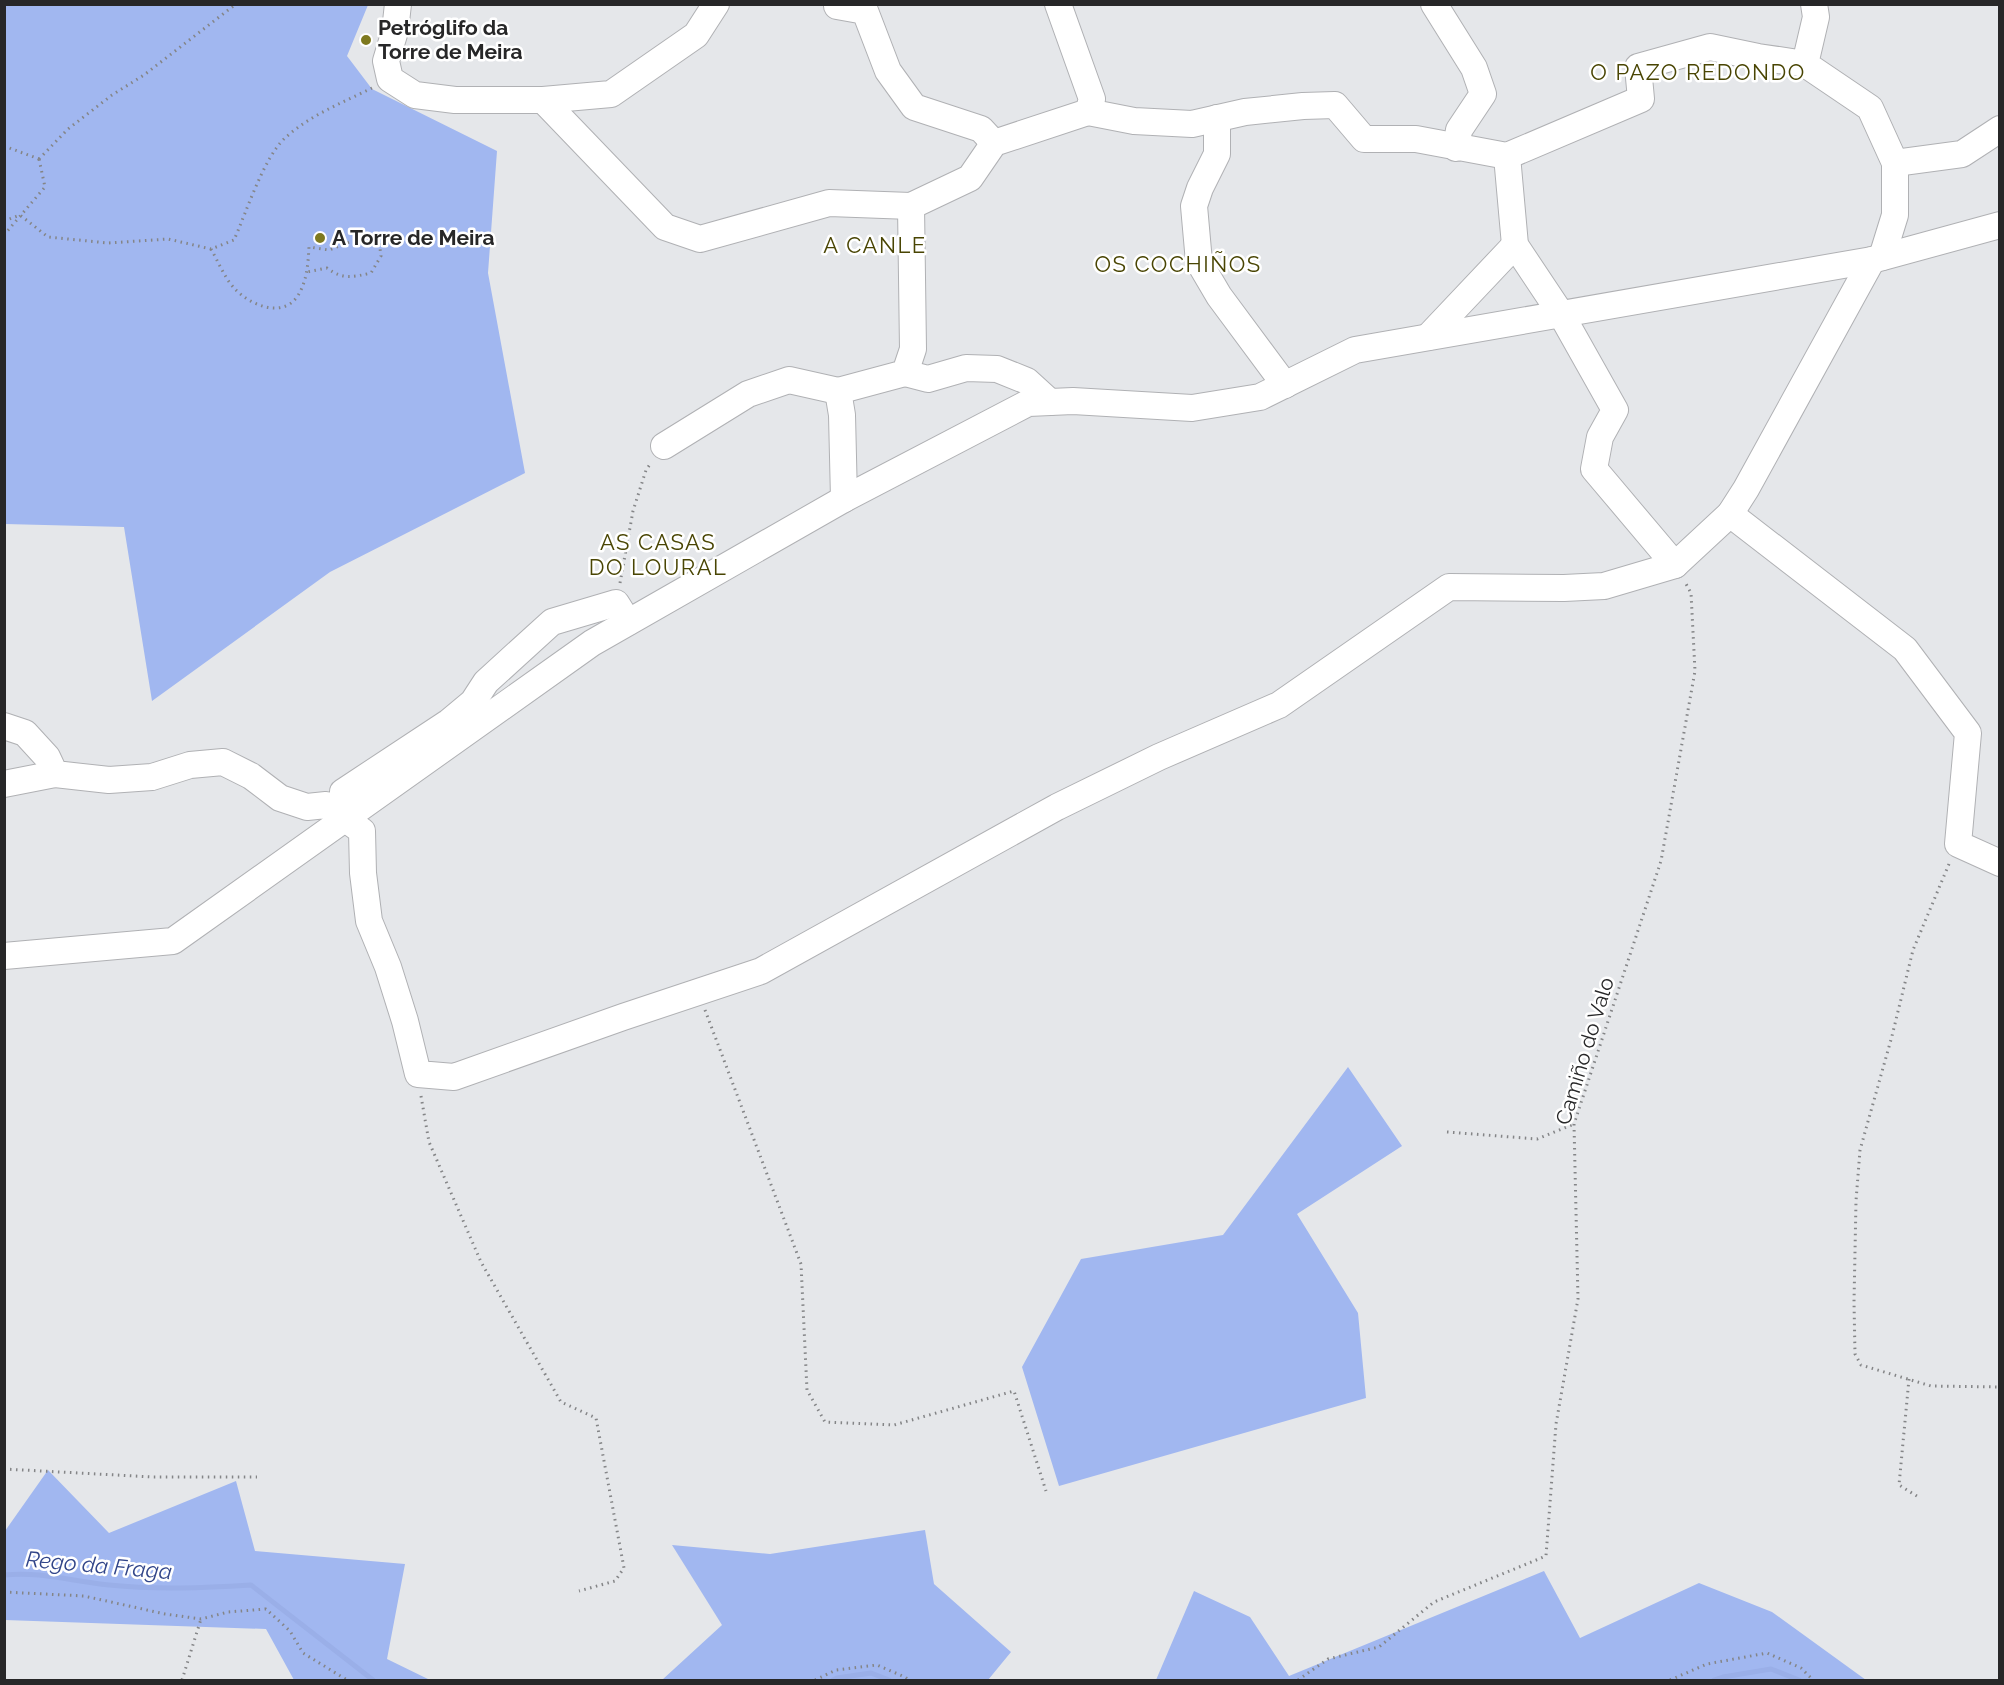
<svg xmlns="http://www.w3.org/2000/svg" width="2004" height="1685" viewBox="0 0 2004 1685" font-family="Raleway,sans-serif">
	<style>
		.forest { fill: #a1b7f0 }
		.lines { fill: none; stroke-linecap: round; stroke-linejoin: round }
		.stream { stroke: #9aafe8; stroke-width: 5 }
		.minor-casing { stroke: #b0b1b4; stroke-width: 28 }
		.path { stroke: #848587; stroke-width: 3; stroke-dasharray: 1.5 4.5; stroke-linecap: butt }
		.minor { stroke: #fff; stroke-width: 26 }
		.poi-dot { fill: #7e791f; stroke: #fff; stroke-width: 2 }
		.labels { text-anchor: middle; stroke-width: 5; stroke-linejoin: round; paint-order: stroke }
		.poi-label { font-size: 21px; font-weight: bold; fill: #272728; stroke: #fff; text-anchor: start }
		.street-label { font-size: 21px; fill: #272728; stroke: #fff }
		.neighbourhood-label { font-size: 22px; letter-spacing: 1.5px; fill: #494503; stroke: #fff }
		.water-label { font-size: 22px; font-style: italic; fill: #314589; stroke: #fff }
	</style>
	<rect width="100%" height="100%" fill="#e5e7ea"/>
	<!-- forest -->
	<g class="forest">
		<polygon points="5,4 368,5 347,56 372,89 497,151 488,273 525,473 330,572 152,701 124,527 5,524"/>
		<polygon points="1348,1067 1402,1146 1297,1214 1358,1313 1366,1398 1059,1486 1022,1367 1081,1259 1223,1235"/>
		<polygon points="48,1470 109,1533 236,1481 255,1551 405,1564 387,1659 430,1680 294,1680 266,1629 5,1620 5,1531"/>
		<polygon points="925,1530 934,1584 1011,1652 988,1680 662,1680 722,1625 672,1545 770,1554"/>
		<polygon points="1544,1571 1580,1638 1699,1583 1772,1612 1866,1680 1156,1680 1194,1591 1250,1617 1289,1676"/>
	</g>
	<g class="lines">
		<!-- stream -->
		<g class="stream">
			<path d="M4,1575C42,1571 73,1582 109,1585C157,1590 204,1588 251,1585L373,1680"/>
			<polyline points="833,1680 837,1678 871,1673 889,1680"/>
			<polyline points="1714,1680 1723,1677 1771,1669 1799,1680"/>
		</g>
		<!-- minor casing -->
		<g class="minor-casing">
			<g id="minor">
				<polyline points="398,4 395,31 386,61 390,79 415,95 455,100 543,100 665,227 700,239 829,203 911,206"/>
				<polyline points="1434,4 1474,68 1483,94 1459,130 1456,148"/>
				<polyline points="1814,4 1816,17 1805,64 1870,108 1895,163 1895,215 1882,257"/>
				<polyline points="837,6 865,11 888,71 914,107 981,129 994,143"/>
				<polyline points="543,100 611,94 696,35 716,4"/>
				<polyline points="1088,112 1134,121 1192,124 1245,112 1303,106 1335,105 1364,139 1416,139 1507,156 1641,99 1638,67 1710,47 1758,57 1805,64"/>
				<polyline points="1217,118 1217,154 1200,188 1194,206 1199,262 1219,296 1285,385"/>
				<polyline points="1507,156 1515,245 1561,314 1615,410 1600,437 1594,469 1675,565"/>
				<polyline points="1895,163 1962,154 2000,129"/>
				<polyline points="1428,337 1515,245"/>
				<polyline points="905,373 928,379 966,368 997,369 1027,381 1050,402"/>
				<polyline points="664,446 748,394 789,380 838,391"/>
				<polyline points="844,499 842,415 838,391 905,373 913,349 911,206 970,178 994,143 1088,112 1092,99 1058,4"/>
				<polyline points="1730,514 1905,649 1968,733 1958,844 2000,863"/>
				<polyline points="4,726 25,733 47,757 55,774 109,780 152,777 190,765 223,762 251,776 280,798 307,807 326,805 362,831 363,873 369,921 388,967 405,1021 418,1074 454,1077 623,1017 761,971 1057,807 1159,757 1279,705 1449,587 1564,588 1604,586 1675,565 1730,514 1746,489 1872,260"/>
				<polyline points="4,784 55,774"/>
				<polyline points="345,819 343,792 449,722 473,702 486,682 552,622 616,603 628,622"/>
				<polyline points="4,956 173,941 592,643 844,499 1028,403 1073,401 1192,408 1260,397 1355,350 1872,260 2000,225"/>
			</g>
		</g>
		<!-- path -->
		<g class="path">
			<polyline points="4,146 39,159"/>
			<polyline points="39,159 68,129 112,95 144,75 236,4"/>
			<path d="M4,221L20,215L48,237L108,243L168,239L211,249L234,240C246,213 264,157 285,138C310,115 342,103 372,88"/>
			<polyline points="4,235 45,187 39,159"/>
			<path d="M211,249C218,261 225,279 235,289C249,304 281,319 297,297C307,282 308,264 309,247L329,250L365,236L379,241L381,256L371,273C353,277 343,280 327,268L307,272"/>
			<polyline points="620,583 633,511 646,470 651,463"/>
			<polyline points="1949,864 1913,950 1892,1036 1860,1150 1856,1201 1854,1302 1855,1354 1861,1365 1931,1386 2000,1387"/>
			<polyline points="705,1010 801,1264 807,1390 825,1422 894,1425 1014,1391 1046,1491"/>
			<polyline points="421,1096 429,1142 481,1262 561,1402 596,1418 624,1568 615,1581 579,1591"/>
			<polyline points="1447,1132 1537,1139 1574,1124"/>
			<polyline points="1909,1379 1899,1485 1920,1498"/>
			<polyline points="4,1469 153,1477 257,1477"/>
			<polyline points="4,1592 84,1596 165,1614 201,1619 228,1612 266,1609 290,1631 303,1653 347,1680"/>
			<polyline points="182,1680 201,1619"/>
			<polyline points="815,1680 836,1670 877,1665 905,1677 909,1680"/>
			<polyline points="1298,1680 1328,1659 1379,1647 1434,1602 1546,1556 1556,1424 1578,1299 1574,1124 1661,861 1695,671 1691,593 1685,582"/>
			<polyline points="1670,1680 1707,1664 1767,1653 1801,1668 1813,1680"/>
		</g>
		<!-- minor -->
		<use href="#minor" class="minor"/>
	</g>
	<!-- markers -->
	<g class="poi-dot">
		<circle cx="366" cy="40" r="6"/>
		<circle cx="320" cy="238" r="6"/>
	</g>
	<g class="labels">
		<!-- poi labels -->
		<g class="poi-label">
			<text x="378" y="35">Petróglifo da<tspan x="378" dy="24">Torre de Meira</tspan></text>
			<text x="332" y="245">A Torre de Meira</text>
		</g>
		<!-- street labels -->
		<g class="street-label">
			<text transform="translate(1585 1051) rotate(-73)" y="7">Camiño do Valo</text>
		</g>
		<!-- neighbourhood labels -->
		<g class="neighbourhood-label">
			<text x="1698" y="80">O PAZO REDONDO</text>
			<text x="875" y="253">A CANLE</text>
			<text x="1178" y="272">OS COCHIÑOS</text>
			<text x="658" y="550">AS CASAS<tspan x="658" dy="25">DO LOURAL</tspan></text>
		</g>
		<!-- water labels -->
		<g class="water-label">
			<text transform="translate(99 1565) rotate(5)" y="8">Rego da Fraga</text>
		</g>
	</g>
	<!-- border -->
	<rect width="2004" height="1685" fill="none" stroke="#272728" stroke-width="12"/>
</svg>
